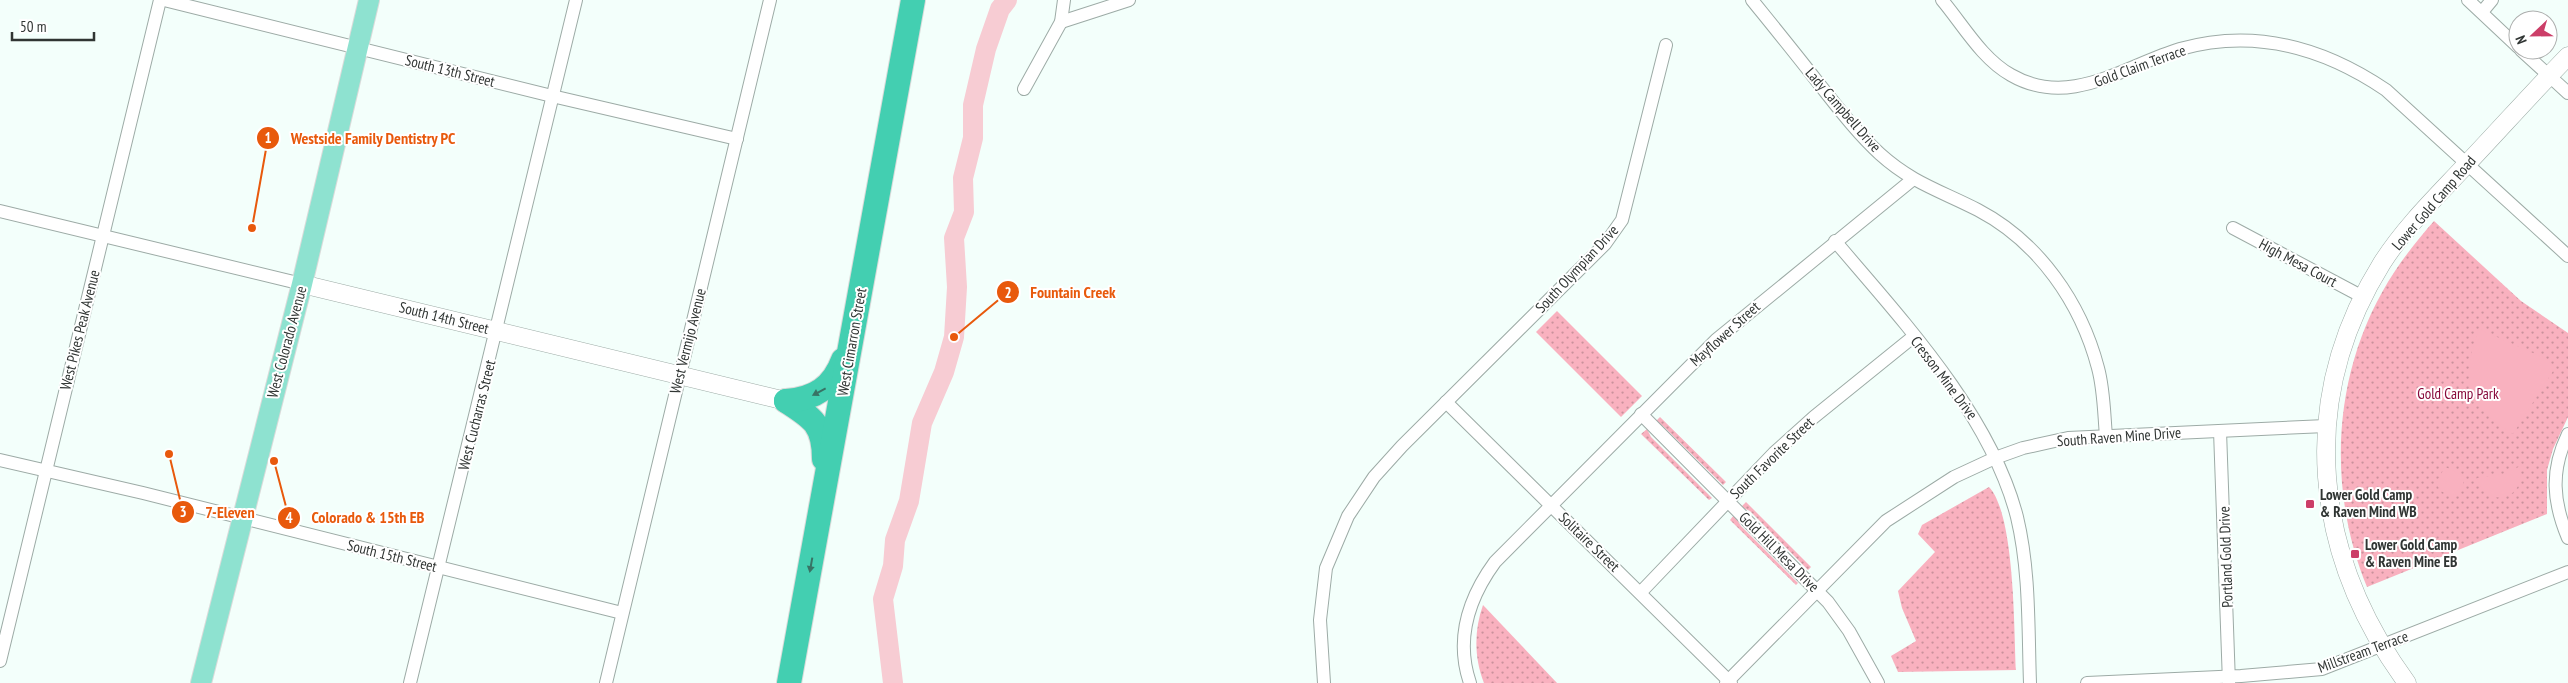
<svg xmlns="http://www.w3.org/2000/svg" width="2568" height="683" viewBox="0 0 2568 683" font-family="'PT Sans Narrow',sans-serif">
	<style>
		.grass { fill: url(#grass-dots) }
		.garden { fill: #f9b1bf }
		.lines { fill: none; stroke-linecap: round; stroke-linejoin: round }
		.river { stroke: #f7ccd3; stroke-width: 20 }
		.street-casing { stroke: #9daba6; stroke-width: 14 }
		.secondary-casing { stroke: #9daba6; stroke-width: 19 }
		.primary-casing { stroke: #dadbda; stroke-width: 22 }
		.highway-casing { stroke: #dadbda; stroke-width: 26 }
		.street { stroke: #fff; stroke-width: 12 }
		.secondary { stroke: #fff; stroke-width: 18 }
		.primary { stroke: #8ee2d0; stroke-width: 20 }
		.highway { stroke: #43cfb1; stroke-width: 24 }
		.oneway { fill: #387365 }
		.poi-dot { fill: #cc3e68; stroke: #fff; stroke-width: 2 }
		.labels { text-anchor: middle; stroke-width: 4; stroke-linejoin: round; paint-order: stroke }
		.street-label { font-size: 15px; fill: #303533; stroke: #fff }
		.park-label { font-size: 15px; fill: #86093a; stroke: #fff }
		.poi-label { font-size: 15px; font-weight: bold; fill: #303533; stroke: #fff; text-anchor: start }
		.leader { fill: none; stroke: #e8590c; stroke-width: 2 }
		.callout-dot { fill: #e8590c; stroke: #fff; stroke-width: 2 }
		.mark-label { font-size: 15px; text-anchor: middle; font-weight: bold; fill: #fff }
		.callout-label { font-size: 16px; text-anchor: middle; font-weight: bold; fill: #e8590c; stroke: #fff; stroke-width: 4; stroke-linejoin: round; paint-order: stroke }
	</style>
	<defs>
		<pattern id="grass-dots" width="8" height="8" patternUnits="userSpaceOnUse" patternTransform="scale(1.25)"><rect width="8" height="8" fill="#f9b1bf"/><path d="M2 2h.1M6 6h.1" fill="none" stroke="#ca919c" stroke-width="1.8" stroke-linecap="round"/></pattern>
	</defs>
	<rect width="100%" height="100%" fill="#f3fffb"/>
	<!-- grass -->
	<g class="grass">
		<path d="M2434,221L2521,301L2568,333V417L2553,449L2547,470V514L2367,587C2325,485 2333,364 2395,271C2407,253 2420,237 2434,221Z"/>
		<polygon points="1557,311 1642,396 1621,417 1536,332"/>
		<polygon points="1660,417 1726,482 1723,485 1663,426 1655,422"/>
		<polygon points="1647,429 1651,437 1712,498 1709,500 1641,434"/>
		<path d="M1989,487C2015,514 2014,631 2016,670L1898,672L1891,656L1916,641L1902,608L1898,591L1935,552L1918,534L1922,525Z"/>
		<polygon points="1746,502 1811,567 1808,570 1750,511 1741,507"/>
		<polygon points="1734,515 1741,526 1798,583 1796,585 1730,520"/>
		<path d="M1483,605L1557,683H1484C1474,658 1474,630 1483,605Z"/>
	</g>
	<!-- garden -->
	<g class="garden">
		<path d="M2479,329L2549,360L2553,371L2513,434C2466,405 2460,380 2479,329Z"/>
		<path d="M2520,466C2527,500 2487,510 2477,478L2508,473Z"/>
		<path d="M2445,467L2465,476L2461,492C2449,497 2442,495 2436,483Z"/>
	</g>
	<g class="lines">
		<!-- river -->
		<polyline class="river" points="893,683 883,599 893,566 895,540 909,501 922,423 944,372 954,337 957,287 954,238 964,212 963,178 973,138 973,105 986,49 1000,9 1007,0"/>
		<!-- street casing -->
		<g class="street-casing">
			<g id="street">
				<polyline points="164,0 552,96 737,139"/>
				<path d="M1752,0C1773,26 1795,53 1816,80C1836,105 1856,132 1880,154C1912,183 1941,191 1978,210C2039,242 2081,303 2098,368C2104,390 2104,414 2106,436"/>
				<path d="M1942,0C1963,25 1982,59 2011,75C2070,109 2124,66 2180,49C2254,28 2324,48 2386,90L2568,256"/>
				<polyline points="2468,0 2518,47"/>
				<polyline points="2482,12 2492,0"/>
				<polyline points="1061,22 1129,0"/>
				<polyline points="2521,50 2568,93"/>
				<polyline points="1024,89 1061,22 1064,0"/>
				<polyline points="0,211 302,284"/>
				<polyline points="2233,228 2363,297"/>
				<path d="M1835,241C1902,320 1991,415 2017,517C2030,571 2028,628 2030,683"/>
				<polyline points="1446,402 1731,683"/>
				<polyline points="1641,414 1828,602 1849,631 1878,683"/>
				<polyline points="2220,431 2229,683"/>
				<path d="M2568,434C2550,471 2553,502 2568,538"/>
				<polyline points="0,460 143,493 622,613"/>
				<polyline points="1641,592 1774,453 1814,417 1913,337"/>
				<polyline points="0,661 160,0"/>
				<polyline points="410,683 576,0"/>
				<polyline points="606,683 770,0"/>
				<polyline points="1324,683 1320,620 1326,568 1348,516 1374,477 1402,446 1605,244 1622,220 1666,45"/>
				<path d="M1470,683C1455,639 1468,599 1495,562L1716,340L1912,180"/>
				<polyline points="1726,683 1886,521 1954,477 1995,458 2023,448 2068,438 2326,426"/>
				<polyline points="2087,683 2241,676 2322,669 2568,572"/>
			</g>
		</g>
		<!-- secondary casing -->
		<g class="secondary-casing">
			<g id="secondary">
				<polyline points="302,284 786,401"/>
				<path d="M2407,683C2313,555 2296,401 2382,263C2405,227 2436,197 2465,166C2500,129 2533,92 2568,56"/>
			</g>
		</g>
		<!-- primary casing -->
		<g class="primary-casing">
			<polyline id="primary" points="201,683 302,284 369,0"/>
		</g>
		<!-- highway casing -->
		<g class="highway-casing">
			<g id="highway">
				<path d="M786,401C813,418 824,425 824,459"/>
				<path d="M786,401C815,399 833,387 843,360"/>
				<polyline points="789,683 913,0"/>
			</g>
		</g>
		<!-- street -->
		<use href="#street" class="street"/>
		<!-- secondary -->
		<use href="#secondary" class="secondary"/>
		<!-- primary -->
		<use href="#primary" class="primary"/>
		<!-- highway -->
		<use href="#highway" class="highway"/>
	</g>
	<!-- one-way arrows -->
	<defs><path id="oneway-solid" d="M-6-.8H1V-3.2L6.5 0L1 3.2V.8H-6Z" transform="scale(1.25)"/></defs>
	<g class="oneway">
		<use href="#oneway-solid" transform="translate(819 392) rotate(152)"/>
		<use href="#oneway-solid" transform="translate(811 565) rotate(100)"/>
	</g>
	<!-- markers -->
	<g class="poi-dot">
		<rect x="2305" y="499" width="10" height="10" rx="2.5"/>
		<rect x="2350" y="549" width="10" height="10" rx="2.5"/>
	</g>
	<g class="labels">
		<!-- street labels -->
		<g class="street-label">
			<text transform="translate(2140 66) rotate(-20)" y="5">Gold Claim Terrace</text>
			<text transform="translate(450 71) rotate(14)" y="5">South 13th Street</text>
			<text transform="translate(1843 110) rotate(49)" y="5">Lady Campbell Drive</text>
			<text transform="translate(2434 203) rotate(-49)" y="5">Lower Gold Camp Road</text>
			<text transform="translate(2298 263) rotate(28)" y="5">High Mesa Court</text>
			<text transform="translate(1577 269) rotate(-47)" y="5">South Olympian Drive</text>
			<text transform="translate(444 318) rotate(14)" y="5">South 14th Street</text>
			<text transform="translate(80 330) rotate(-76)" y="5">West Pikes Peak Avenue</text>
			<text transform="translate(1725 334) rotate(-42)" y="5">Mayflower Street</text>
			<text transform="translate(688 341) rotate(-76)" y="5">West Vermijo Avenue</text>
			<text transform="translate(287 342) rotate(-75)" y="5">West Colorado Avenue</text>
			<text transform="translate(852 342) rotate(-80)" y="5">West Cimarron Street</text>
			<text transform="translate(1944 378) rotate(53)" y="5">Cresson Mine Drive</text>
			<text transform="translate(477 415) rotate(-76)" y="5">West Cucharras Street</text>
			<text transform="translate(2119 437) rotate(-4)" y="5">South Raven Mine Drive</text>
			<text transform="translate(1772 458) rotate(-44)" y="5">South Favorite Street</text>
			<text transform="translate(1589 542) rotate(44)" y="5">Solitaire Street</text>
			<text transform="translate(1779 552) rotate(45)" y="5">Gold Hill Mesa Drive</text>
			<text transform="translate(392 556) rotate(14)" y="5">South 15th Street</text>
			<text transform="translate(2226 557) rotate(-92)" y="5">Portland Gold Drive</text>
			<text transform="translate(2363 652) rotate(-20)" y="5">Millstream Terrace</text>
		</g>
		<!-- park labels -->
		<g class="park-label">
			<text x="2458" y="399">Gold Camp Park</text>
		</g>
		<!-- poi labels -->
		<g class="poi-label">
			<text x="2320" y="500">Lower Gold Camp<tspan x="2320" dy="17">&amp; Raven Mind WB</tspan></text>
			<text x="2365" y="550">Lower Gold Camp<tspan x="2365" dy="17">&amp; Raven Mine EB</tspan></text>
		</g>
	</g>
	<!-- callouts -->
	<path class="leader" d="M252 228L268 138M954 337L1008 292M169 454L183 512M274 461L289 518"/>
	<g class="callout-dot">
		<circle cx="252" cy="228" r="5"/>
		<circle cx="954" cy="337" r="5"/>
		<circle cx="169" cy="454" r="5"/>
		<circle cx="274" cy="461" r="5"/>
		<circle cx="268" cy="138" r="12"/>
		<circle cx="1008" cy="292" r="12"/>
		<circle cx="183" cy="512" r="12"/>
		<circle cx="289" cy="518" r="12"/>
	</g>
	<g class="mark-label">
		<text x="268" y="143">1</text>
		<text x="1008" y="298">2</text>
		<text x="183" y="517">3</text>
		<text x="289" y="523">4</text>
	</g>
	<g class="callout-label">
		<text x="373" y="144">Westside Family Dentistry PC</text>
		<text x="1073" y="298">Fountain Creek</text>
		<text x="230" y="518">7-Eleven</text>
		<text x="368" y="523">Colorado &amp; 15th EB</text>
	</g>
	<!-- north arrow -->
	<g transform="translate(2533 35) rotate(248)"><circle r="24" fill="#ffffff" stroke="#acaead"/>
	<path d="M0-4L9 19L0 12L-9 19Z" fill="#cc3e68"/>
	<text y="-8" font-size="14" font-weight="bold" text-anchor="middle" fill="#303533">N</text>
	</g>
	<!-- scale -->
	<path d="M12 32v8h82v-8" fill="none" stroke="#303533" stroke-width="2.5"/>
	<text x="20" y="32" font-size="15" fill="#303533" stroke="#ffffff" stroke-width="4" paint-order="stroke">50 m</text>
</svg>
